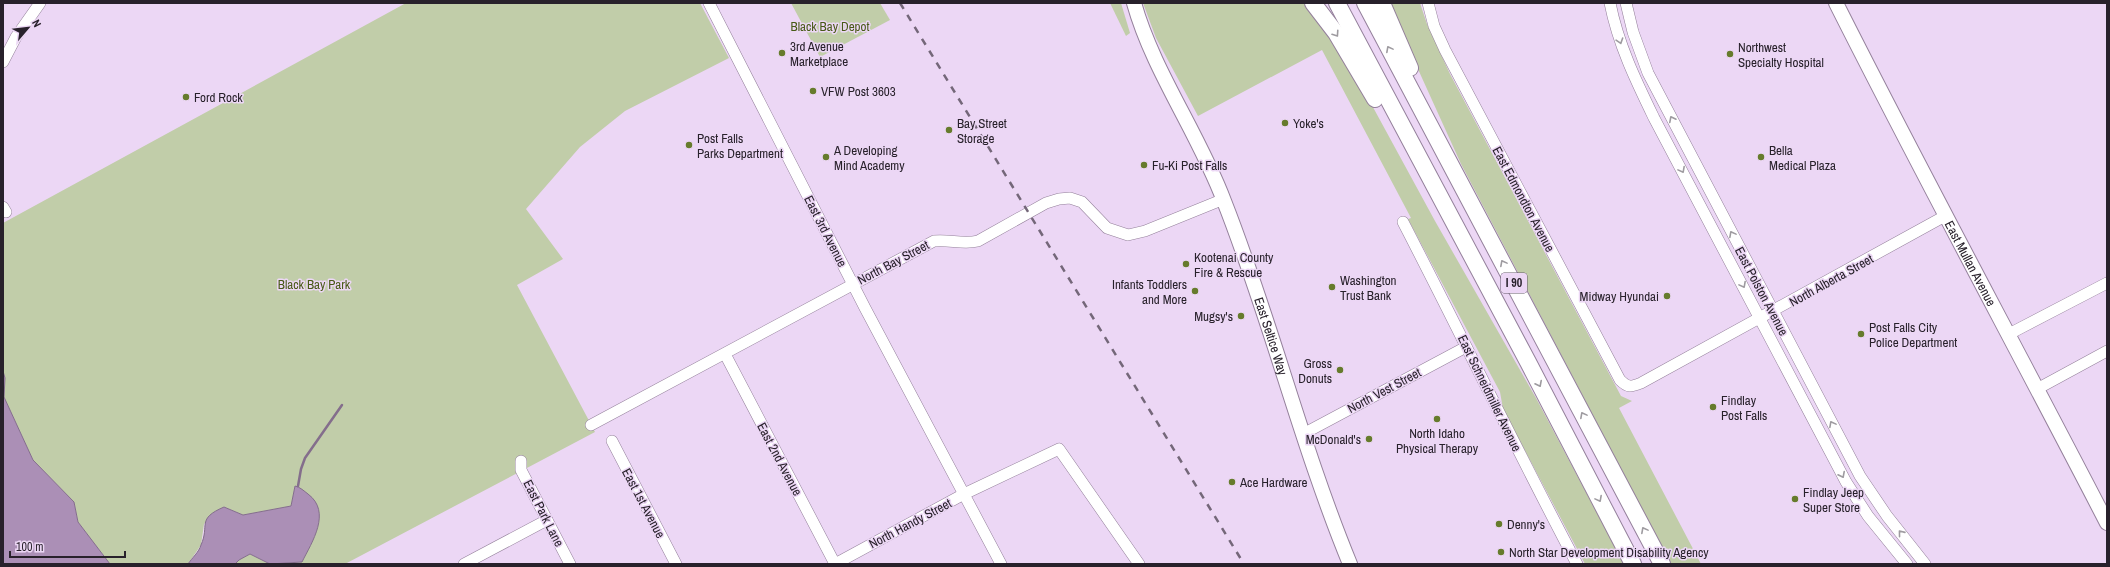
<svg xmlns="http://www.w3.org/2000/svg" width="2110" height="567" viewBox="0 0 2110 567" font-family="'Archivo Narrow',sans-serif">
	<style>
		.green { fill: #c1cda9 }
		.water { fill: #ab8fb6; stroke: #846e8c }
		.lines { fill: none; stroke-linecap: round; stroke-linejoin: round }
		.stream { stroke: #846e8c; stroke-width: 2.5 }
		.minor-casing { stroke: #94809b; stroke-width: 12 }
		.major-casing { stroke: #94809b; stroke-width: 16 }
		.highway-casing { stroke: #94809b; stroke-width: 18 }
		.minor { stroke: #fff; stroke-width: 11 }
		.major { stroke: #fff; stroke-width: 14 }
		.highway { stroke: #fff; stroke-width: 16 }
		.rail { stroke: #746779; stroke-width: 2.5; stroke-dasharray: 7 7; stroke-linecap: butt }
		.oneway { stroke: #9e9ba0 }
		.poi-dot { fill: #667b2c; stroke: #ecd7f5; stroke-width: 1.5 }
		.labels { text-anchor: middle; stroke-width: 3; stroke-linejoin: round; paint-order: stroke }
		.shield { fill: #ecd7f5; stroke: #635868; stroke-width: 1 }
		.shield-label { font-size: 12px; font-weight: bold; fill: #28212b }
		.park-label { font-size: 13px; fill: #485a17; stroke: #ecd7f5 }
		.poi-label { font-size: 13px; fill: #28212b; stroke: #ecd7f5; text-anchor: start }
		.street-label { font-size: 13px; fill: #28212b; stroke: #ecd7f5 }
	</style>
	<rect width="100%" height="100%" fill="#ecd7f5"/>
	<!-- green -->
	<g class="green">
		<polygon points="406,3 700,3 729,58 625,111 580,147 526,209 563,259 517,285 595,432 345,564 235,564 239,560 250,554 270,564 302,562 298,486 295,486 291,506 243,515 224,507 204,524 201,545 188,564 110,564 78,522 74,502 33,460 4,397 5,378 3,371 3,223"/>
		<polygon points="791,3 880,3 890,20 820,57"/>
		<polygon points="1110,3 1121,3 1130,33 1126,36"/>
		<polygon points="1143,3 1306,3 1350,65 1435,221 1536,398 1624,564 1585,564 1503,409 1500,392 1408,219 1411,218 1322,50 1198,116 1156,38"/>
		<polygon points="1388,3 1420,3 1427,24 1450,74 1621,396 1632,401 1619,408 1701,564 1671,564 1461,164"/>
	</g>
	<!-- water -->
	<g class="water">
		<polygon points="3,371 5,378 4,397 33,460 74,502 78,522 110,564 3,564"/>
		<path d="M295,486C300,487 304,491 308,494C332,512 312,542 302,562L270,564L250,554L239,560L235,564H188C192,558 199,552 201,545C210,525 196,519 224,507L243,515L291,506Z"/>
	</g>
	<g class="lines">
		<!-- stream -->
		<polyline class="stream" points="298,486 301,469 305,458 342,405"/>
		<!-- minor casing -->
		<g class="minor-casing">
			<g id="minor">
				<polyline points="709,3 865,308 1001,564"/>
				<path d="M1428,3L1434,26L1445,50L1620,380C1628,388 1631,387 1641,383L1945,216"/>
				<path d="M1610,3C1618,44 1636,81 1654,118L1846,482L1868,516L1907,564"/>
				<polyline points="1626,3 1633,32 1648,73 1860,476 1887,516 1925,564"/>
				<polyline points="3,62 16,37 40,3"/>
				<polyline points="3,207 6,212"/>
				<path d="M1403,222C1462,336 1517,451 1577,564"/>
				<polyline points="2009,334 2107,283"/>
				<polyline points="725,354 835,564"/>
				<polyline points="2037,389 2107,351"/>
				<path d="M591,425L934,241C949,239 963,245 978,241L1046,203L1059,199L1070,198L1082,202L1107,228L1128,235L1145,231L1224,199"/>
				<polyline points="1303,434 1466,347"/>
				<polyline points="612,441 676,564"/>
				<polyline points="521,461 521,470 570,564"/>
				<polyline points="464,564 547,520"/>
				<polyline points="835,564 964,494 1059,449 1139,564"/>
			</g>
		</g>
		<!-- major casing -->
		<g class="major-casing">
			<g id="major">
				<path id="s1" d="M1134,3C1153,71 1199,134 1224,201C1271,320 1301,445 1350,564"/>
				<path id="s2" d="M1836,3C1924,178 2017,349 2107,523"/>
			</g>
		</g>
		<!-- highway casing -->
		<g class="highway-casing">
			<g id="highway">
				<polyline points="1313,3 1336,33 1375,99"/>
				<polyline points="1337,3 1528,362 1633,564"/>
				<polyline points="1365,3 1662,564"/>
				<polyline points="1382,3 1410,68"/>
			</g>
		</g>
		<!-- minor -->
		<use href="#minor" class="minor"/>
		<!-- major -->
		<use href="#major" class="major"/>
		<!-- highway -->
		<use href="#highway" class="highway"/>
		<!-- rail -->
		<polyline class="rail" points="900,3 1244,564"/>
	</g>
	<!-- one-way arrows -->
	<defs><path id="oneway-chevron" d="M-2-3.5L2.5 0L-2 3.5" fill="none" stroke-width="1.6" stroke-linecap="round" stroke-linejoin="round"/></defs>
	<g class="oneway">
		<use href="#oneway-chevron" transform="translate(1336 34) rotate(56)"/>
		<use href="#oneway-chevron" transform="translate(1620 41) rotate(72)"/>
		<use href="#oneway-chevron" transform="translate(1389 49) rotate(-118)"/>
		<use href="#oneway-chevron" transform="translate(1672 119) rotate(-117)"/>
		<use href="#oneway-chevron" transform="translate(1682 170) rotate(62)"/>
		<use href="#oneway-chevron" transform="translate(1732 234) rotate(-118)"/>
		<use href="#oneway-chevron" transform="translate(1503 263) rotate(-118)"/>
		<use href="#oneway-chevron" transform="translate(1743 285) rotate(62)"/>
		<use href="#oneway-chevron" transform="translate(1539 384) rotate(63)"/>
		<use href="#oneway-chevron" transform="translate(1583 415) rotate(-118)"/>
		<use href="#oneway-chevron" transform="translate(1832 424) rotate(-118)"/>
		<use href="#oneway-chevron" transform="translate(1842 475) rotate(63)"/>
		<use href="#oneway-chevron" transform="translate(1599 499) rotate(62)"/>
		<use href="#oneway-chevron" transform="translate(1644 530) rotate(-118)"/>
		<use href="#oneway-chevron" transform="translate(1901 533) rotate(-129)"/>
	</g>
	<!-- markers -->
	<g class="poi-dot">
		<circle cx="782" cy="53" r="4"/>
		<circle cx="1730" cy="54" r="4"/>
		<circle cx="813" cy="91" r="4"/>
		<circle cx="186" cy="97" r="4"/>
		<circle cx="1285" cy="123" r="4"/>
		<circle cx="949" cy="130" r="4"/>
		<circle cx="689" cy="145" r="4"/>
		<circle cx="826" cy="157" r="4"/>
		<circle cx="1761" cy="157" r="4"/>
		<circle cx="1144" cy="165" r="4"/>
		<circle cx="1186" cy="264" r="4"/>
		<circle cx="1332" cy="287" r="4"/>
		<circle cx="1195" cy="291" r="4"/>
		<circle cx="1667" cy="296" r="4"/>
		<circle cx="1241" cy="316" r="4"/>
		<circle cx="1861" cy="334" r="4"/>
		<circle cx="1340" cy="370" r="4"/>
		<circle cx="1713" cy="407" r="4"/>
		<circle cx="1437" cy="419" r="4"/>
		<circle cx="1369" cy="439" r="4"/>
		<circle cx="1232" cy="482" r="4"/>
		<circle cx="1795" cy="499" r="4"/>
		<circle cx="1499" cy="524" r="4"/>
		<circle cx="1501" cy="552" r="4"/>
	</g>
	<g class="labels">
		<!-- shield labels -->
		<rect class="shield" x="1501" y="273" width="26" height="20" rx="3"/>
		<g class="shield-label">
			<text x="1514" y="287">I 90</text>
		</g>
		<!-- park labels -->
		<g class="park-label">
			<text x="830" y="31">Black Bay Depot</text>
			<text x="314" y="289">Black Bay Park</text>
		</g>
		<!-- poi labels -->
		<g class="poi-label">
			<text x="790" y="51">3rd Avenue<tspan x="790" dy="15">Marketplace</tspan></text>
			<text x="1738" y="52">Northwest<tspan x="1738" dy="15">Specialty Hospital</tspan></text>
			<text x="821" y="96">VFW Post 3603</text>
			<text x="194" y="102">Ford Rock</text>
			<text x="957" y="128">Bay Street<tspan x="957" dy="15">Storage</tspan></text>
			<text x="1293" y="128">Yoke's</text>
			<text x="697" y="143">Post Falls<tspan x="697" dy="15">Parks Department</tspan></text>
			<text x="834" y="155">A Developing<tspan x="834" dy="15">Mind Academy</tspan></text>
			<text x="1769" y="155">Bella<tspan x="1769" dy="15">Medical Plaza</tspan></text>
			<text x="1152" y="170">Fu-Ki Post Falls</text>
			<text x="1194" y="262">Kootenai County<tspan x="1194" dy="15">Fire &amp; Rescue</tspan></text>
			<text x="1340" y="285">Washington<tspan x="1340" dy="15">Trust Bank</tspan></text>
			<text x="1187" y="289" text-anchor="end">Infants Toddlers<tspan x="1187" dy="15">and More</tspan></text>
			<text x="1659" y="301" text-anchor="end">Midway Hyundai</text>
			<text x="1233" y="321" text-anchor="end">Mugsy's</text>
			<text x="1869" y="332">Post Falls City<tspan x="1869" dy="15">Police Department</tspan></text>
			<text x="1332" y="368" text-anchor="end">Gross<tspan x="1332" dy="15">Donuts</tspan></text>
			<text x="1721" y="405">Findlay<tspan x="1721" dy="15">Post Falls</tspan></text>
			<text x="1437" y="438" text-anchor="middle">North Idaho<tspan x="1437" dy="15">Physical Therapy</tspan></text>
			<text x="1361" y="444" text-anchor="end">McDonald's</text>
			<text x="1240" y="487">Ace Hardware</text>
			<text x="1803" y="497">Findlay Jeep<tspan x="1803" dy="15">Super Store</tspan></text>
			<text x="1507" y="529">Denny's</text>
			<text x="1509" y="557">North Star Development Disability Agency</text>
		</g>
		<!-- street labels -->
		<g class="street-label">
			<text transform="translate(1524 199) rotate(62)" y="5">East Edmondton Avenue</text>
			<text transform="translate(826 231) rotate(63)" y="5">East 3rd Avenue</text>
			<text transform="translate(893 262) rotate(-28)" y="5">North Bay Street</text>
			<text dy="5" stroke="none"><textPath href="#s2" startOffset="293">East Mullan Avenue</textPath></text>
			<text transform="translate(1831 280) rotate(-29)" y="5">North Alberta Street</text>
			<text transform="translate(1762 291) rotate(62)" y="5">East Polston Avenue</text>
			<text dy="5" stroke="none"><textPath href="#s1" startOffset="361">East Seltice Way</textPath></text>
			<text transform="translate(1384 390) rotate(-28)" y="5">North Vest Street</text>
			<text transform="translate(1490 393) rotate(64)" y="5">East Schneidmiller Avenue</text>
			<text transform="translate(780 459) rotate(62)" y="5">East 2nd Avenue</text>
			<text transform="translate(644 503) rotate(62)" y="5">East 1st Avenue</text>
			<text transform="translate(544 513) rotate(63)" y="5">East Park Lane</text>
			<text transform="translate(910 523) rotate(-28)" y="5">North Handy Street</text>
		</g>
	</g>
	<!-- border -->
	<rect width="2110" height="567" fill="none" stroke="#28212b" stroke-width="8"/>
	<!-- north arrow -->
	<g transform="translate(28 28) rotate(62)" stroke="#ecd7f5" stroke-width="3" paint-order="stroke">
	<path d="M0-3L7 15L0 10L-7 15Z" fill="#28212b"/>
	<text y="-6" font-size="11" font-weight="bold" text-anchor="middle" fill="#28212b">N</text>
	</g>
	<!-- scale -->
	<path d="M10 551v6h115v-6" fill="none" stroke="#28212b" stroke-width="2"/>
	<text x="16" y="551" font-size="12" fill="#28212b" stroke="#ecd7f5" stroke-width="3" paint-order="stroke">100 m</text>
</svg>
